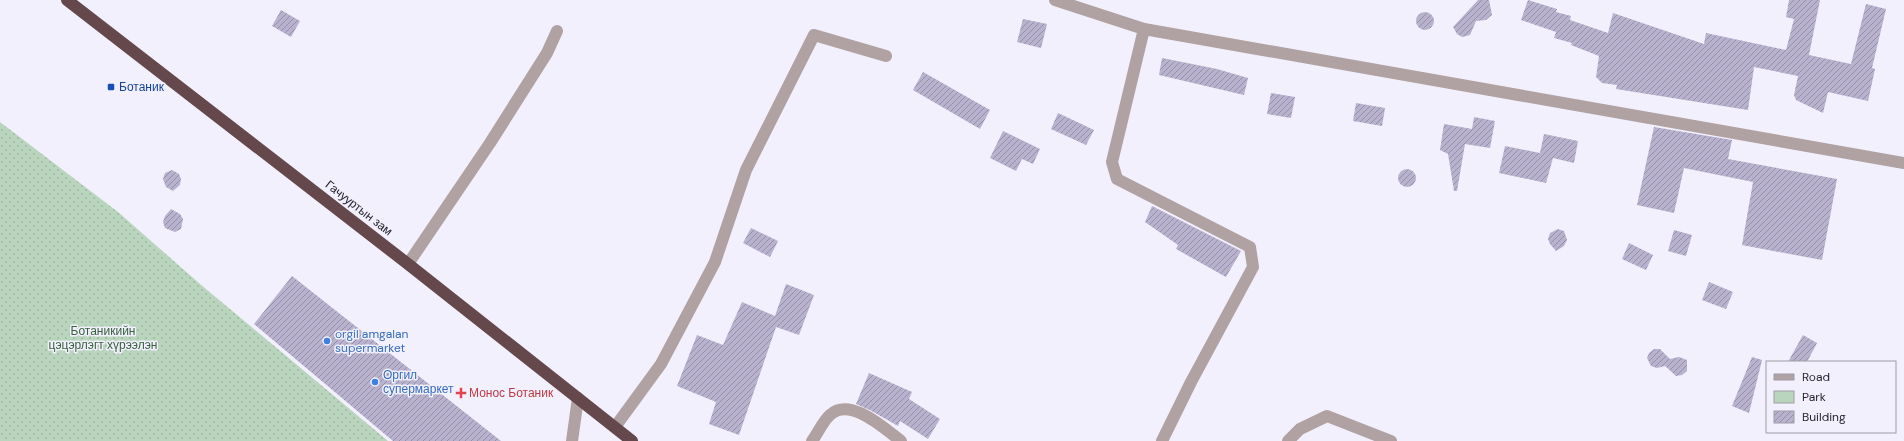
<svg xmlns="http://www.w3.org/2000/svg" width="1904" height="441" viewBox="0 0 1904 441" font-family="'DM Sans',sans-serif">
	<style>
		.green { fill: url(#green-dots) }
		.building { fill: url(#building-hatch) }
		.lines { fill: none; stroke-linecap: round; stroke-linejoin: round }
		.minor { stroke: #b0a1a3; stroke-width: 12 }
		.highway { stroke: #65484b; stroke-width: 12 }
		.transit-dot { fill: #1a4fb4; stroke: #f2f0fc; stroke-width: 1.5 }
		.shop-dot { fill: #3f7fe0; stroke: #f2f0fc; stroke-width: 1.5 }
		.health-dot { fill: #e0444e; stroke: #f2f0fc; stroke-width: 1.5 }
		.labels { text-anchor: middle; stroke-width: 3; stroke-linejoin: round; paint-order: stroke }
		.transit-label { font-size: 12px; fill: #164399; stroke: #f2f0fc; text-anchor: start }
		.street-label { font-size: 12px; fill: #221f2a; stroke: #f2f0fc }
		.park-label { font-size: 12px; fill: #38623e; stroke: #f2f0fc }
		.shop-label { font-size: 12px; fill: #366cbe; stroke: #f2f0fc; text-anchor: start }
		.health-label { font-size: 12px; fill: #be3a42; stroke: #f2f0fc; text-anchor: start }
	</style>
	<defs>
		<pattern id="green-dots" width="8" height="8" patternUnits="userSpaceOnUse"><rect width="8" height="8" fill="#bad5bd"/><path d="M2 2h.1M6 6h.1" fill="none" stroke="#a0b6a3" stroke-width="1.8" stroke-linecap="round"/></pattern>
		<pattern id="building-hatch" width="6" height="6" patternUnits="userSpaceOnUse"><rect width="6" height="6" fill="#b8b2cf"/><path d="M-1 1l2-2M0 6l6-6M5 7l2-2" fill="none" stroke="#9590a8"/></pattern>
	</defs>
	<rect width="100%" height="100%" fill="#f2f0fc"/>
	<!-- green -->
	<polygon class="green" points="0,122 118,212 200,284 388,441 0,441"/>
	<!-- building -->
	<g class="building">
		<polygon points="1478,0 1489,0 1492,15 1486,20 1476,21 1470,35 1462,37 1457,34 1453,27"/>
		<polygon points="1528,0 1557,9 1556,12 1571,16 1570,20 1608,33 1613,13 1704,44 1706,33 1786,50 1794,19 1786,17 1789,0 1820,0 1809,55 1851,64 1866,4 1886,9 1872,68 1875,69 1868,101 1828,92 1823,113 1796,100 1794,95 1798,76 1754,67 1748,110 1616,89 1617,85 1602,83 1596,77 1599,56 1571,45 1572,43 1554,38 1556,32 1521,20"/>
		<polygon points="281,10 300,21 291,37 272,26"/>
		<circle cx="1425" cy="21" r="9"/>
		<polygon points="1023,19 1047,24 1041,48 1017,42"/>
		<polygon points="1162,58 1217,69 1248,78 1244,95 1159,75"/>
		<polygon points="923,72 990,110 980,129 913,90"/>
		<polygon points="1271,93 1295,97 1291,118 1267,114"/>
		<polygon points="1356,103 1385,108 1382,126 1353,121"/>
		<polygon points="1058,113 1094,130 1086,145 1051,129"/>
		<polygon points="1474,117 1495,121 1490,148 1465,144 1457,191 1454,191 1448,154 1440,150 1444,124 1472,129"/>
		<polygon points="1654,127 1732,140 1728,159 1837,179 1822,260 1742,245 1753,182 1684,168 1674,213 1637,205"/>
		<polygon points="1003,131 1040,149 1033,164 1022,159 1016,171 990,158"/>
		<polygon points="1544,134 1578,141 1574,163 1553,158 1546,183 1499,173 1505,146 1540,153"/>
		<circle cx="1407" cy="178" r="9"/>
		<polygon points="172,170 179,174 181,179 180,185 173,191 166,187 163,179 165,173"/>
		<polygon points="1152,206 1241,251 1226,277 1176,249 1178,245 1145,222"/>
		<polygon points="171,209 180,214 183,219 181,229 175,232 165,228 163,222 165,216"/>
		<polygon points="751,228 778,241 770,257 743,243"/>
		<polygon points="1558,229 1564,231 1567,240 1564,246 1556,251 1550,244 1548,239 1550,233"/>
		<polygon points="1674,230 1692,235 1686,256 1668,251"/>
		<polygon points="1629,243 1653,255 1646,270 1622,259"/>
		<polygon points="292,276 501,441 393,441 254,324"/>
		<polygon points="1709,282 1733,292 1726,309 1702,300"/>
		<polygon points="786,284 814,295 799,335 776,327 739,435 709,424 716,402 677,386 697,335 723,345 742,302 775,316"/>
		<polygon points="1803,335 1817,343 1807,362 1788,362"/>
		<polygon points="1654,349 1660,349 1670,359 1679,357 1687,360 1687,371 1682,375 1676,376 1665,366 1657,368 1651,366 1647,358 1649,353"/>
		<polygon points="1752,357 1762,360 1749,413 1732,406"/>
		<polygon points="869,373 912,392 909,399 940,419 928,439 900,421 898,426 870,410 856,404"/>
	</g>
	<g class="lines">
		<!-- minor -->
		<g class="minor">
			<polyline points="1055,0 1144,29 1904,163"/>
			<polyline points="1144,29 1112,162 1117,179 1250,247 1253,267 1191,382 1162,441"/>
			<polyline points="408,264 490,143 547,53 557,31"/>
			<polyline points="615,427 661,364 715,262 746,170 814,35 886,56"/>
			<polyline points="572,441 578,398"/>
			<path d="M812,441C818,433 823,421 830,415C850,396 885,429 901,441"/>
			<polyline points="1288,441 1300,429 1327,416 1391,441"/>
		</g>
		<!-- highway -->
		<polyline class="highway" points="67,0 408,264 632,441"/>
	</g>
	<!-- markers -->
	<rect class="transit-dot" x="107" y="83" width="8" height="8" rx="2"/>
	<g class="shop-dot">
		<circle cx="327" cy="341" r="4"/>
		<circle cx="375" cy="382" r="4"/>
	</g>
	<path class="health-dot" d="M459 387h4v4h4v4h-4v4h-4v-4h-4v-4h4z"/>
	<g class="labels">
		<!-- transit labels -->
		<g class="transit-label">
			<text x="119" y="91">Ботаник</text>
		</g>
		<!-- street labels -->
		<g class="street-label">
			<text transform="translate(359 208) rotate(38)" y="4">Гачууртын зам</text>
		</g>
		<!-- park labels -->
		<g class="park-label">
			<text x="103" y="335">Ботаникийн<tspan x="103" dy="14">цэцэрлэгт хүрээлэн</tspan></text>
		</g>
		<!-- shop labels -->
		<g class="shop-label">
			<text x="335" y="338">orgil amgalan<tspan x="335" dy="14">supermarket</tspan></text>
			<text x="383" y="379">Оргил<tspan x="383" dy="14">супермаркет</tspan></text>
		</g>
		<!-- health labels -->
		<g class="health-label">
			<text x="469" y="397">Монос Ботаник</text>
		</g>
	</g>
	<!-- legend -->
	<rect x="1766" y="361" width="130" height="72" fill="#f2f0fc" stroke="#9f9ca8"/>
	<rect x="1774" y="374" width="20" height="6" fill="#b0a1a3" stroke="#9f9ca8"/>
	<text x="1802" y="381" font-size="12" fill="#221f2a">Road</text>
	<rect x="1774" y="391" width="20" height="12" fill="#bad5bd" stroke="#9f9ca8"/>
	<text x="1802" y="401" font-size="12" fill="#221f2a">Park</text>
	<rect x="1774" y="411" width="20" height="12" fill="url(#building-hatch)" stroke="#9f9ca8"/>
	<text x="1802" y="421" font-size="12" fill="#221f2a">Building</text>
</svg>
